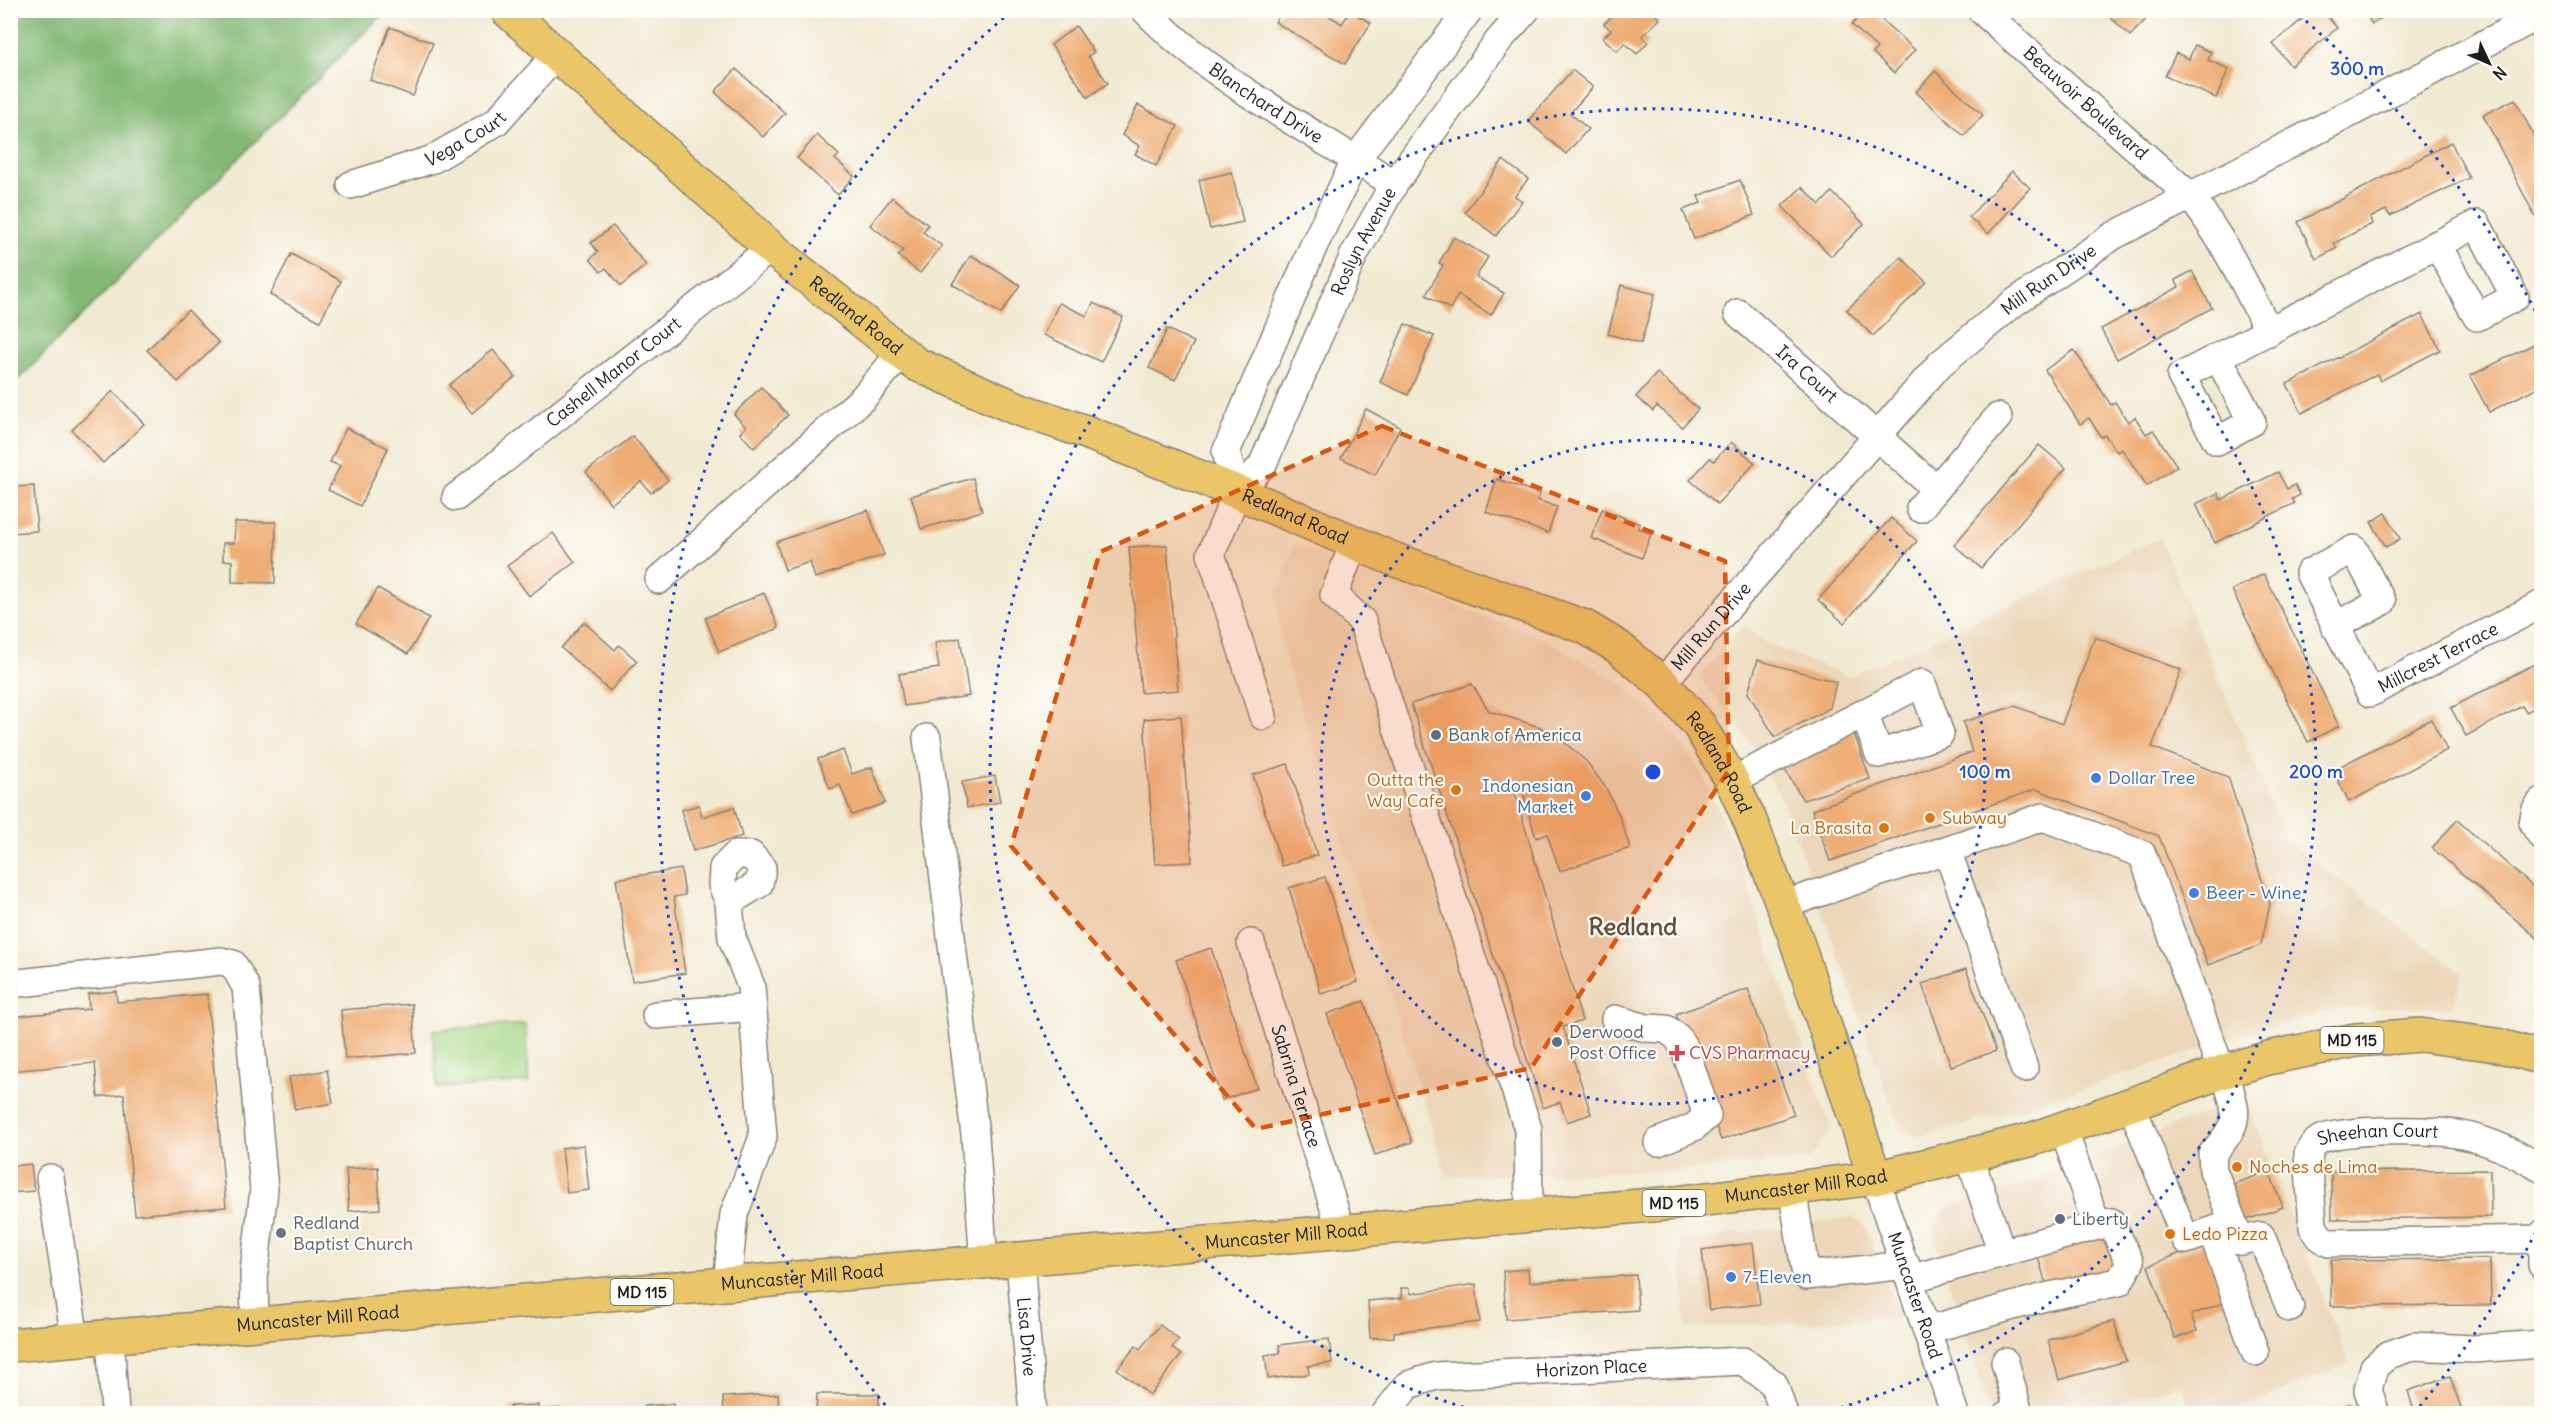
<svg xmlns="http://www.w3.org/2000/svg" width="2552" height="1424" viewBox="0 0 2552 1424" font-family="Delius,sans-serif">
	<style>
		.built { fill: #ecd7ba }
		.green { fill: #a4d787; stroke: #607a52; stroke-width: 1.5 }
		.forest { fill: #83b874; stroke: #506a48; stroke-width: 1.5 }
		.building { fill: #eead74 }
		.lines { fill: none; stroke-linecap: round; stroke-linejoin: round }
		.minor-casing { stroke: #868377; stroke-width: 30 }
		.major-casing { stroke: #868377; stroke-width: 36 }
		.minor { stroke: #fff; stroke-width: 27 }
		.major { stroke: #eac669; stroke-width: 33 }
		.marked { fill: #de560d; fill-opacity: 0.2; stroke: #de560d; stroke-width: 4.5; stroke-dasharray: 12 8; stroke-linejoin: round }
		.ring { fill: none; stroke: #1d4ed8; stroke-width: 3; stroke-dasharray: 3 6 }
		.service-dot { fill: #5c6f8a; stroke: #fdfcf7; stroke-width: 2 }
		.shop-dot { fill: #3f7fe0; stroke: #fdfcf7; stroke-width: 2 }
		.food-dot { fill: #e8710a; stroke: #fdfcf7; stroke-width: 2 }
		.health-dot { fill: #e0444e; stroke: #fdfcf7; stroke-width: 2 }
		.worship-dot { fill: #6b7280; stroke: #fdfcf7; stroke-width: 2 }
		.labels { text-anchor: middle; stroke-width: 4.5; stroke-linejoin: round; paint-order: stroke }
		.shield { fill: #fdfcf7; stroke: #605f5e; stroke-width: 1.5 }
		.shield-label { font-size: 16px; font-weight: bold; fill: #1c1c1c }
		.street-label { font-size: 18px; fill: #1c1c1c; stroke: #fdfcf7 }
		.service-label { font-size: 18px; fill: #4e5e75; stroke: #fdfcf7; text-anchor: start }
		.shop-label { font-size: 18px; fill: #366cbe; stroke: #fdfcf7; text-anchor: start }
		.food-label { font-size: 18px; fill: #c56008; stroke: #fdfcf7; text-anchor: start }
		.health-label { font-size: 18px; fill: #be3a42; stroke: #fdfcf7; text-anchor: start }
		.worship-label { font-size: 18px; fill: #5b616d; stroke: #fdfcf7; text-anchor: start }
		.district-label { font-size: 24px; font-weight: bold; fill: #664f3b; stroke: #fdfcf7 }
		.centre { fill: #1d4ed8; stroke: #fdfcf7; stroke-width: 3 }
		.ring-label { font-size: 18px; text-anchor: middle; font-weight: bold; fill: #1d4ed8; stroke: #fdfcf7; stroke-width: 4.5; stroke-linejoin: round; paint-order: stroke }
	</style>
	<rect width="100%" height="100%" fill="#fdfcf7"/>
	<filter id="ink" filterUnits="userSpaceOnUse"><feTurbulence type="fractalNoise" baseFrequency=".0167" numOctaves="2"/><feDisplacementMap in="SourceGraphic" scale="12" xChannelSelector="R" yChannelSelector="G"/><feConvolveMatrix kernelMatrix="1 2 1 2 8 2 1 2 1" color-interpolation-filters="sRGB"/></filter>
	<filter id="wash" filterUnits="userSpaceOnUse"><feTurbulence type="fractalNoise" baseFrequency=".008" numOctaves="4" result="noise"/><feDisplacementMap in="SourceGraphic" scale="24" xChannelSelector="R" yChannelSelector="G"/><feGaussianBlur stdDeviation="1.35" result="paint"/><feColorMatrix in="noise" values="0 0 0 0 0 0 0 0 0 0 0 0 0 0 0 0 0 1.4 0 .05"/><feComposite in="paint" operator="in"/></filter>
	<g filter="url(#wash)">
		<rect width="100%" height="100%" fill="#f1ead2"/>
		<!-- built -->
		<g class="built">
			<polygon points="2160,538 2286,840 2463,974 2452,1008 2341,1008 2248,1033 2013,1112 1920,1136 1901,1132 1784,804 1757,751 1699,676 1744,624 1766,643 1849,677"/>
			<polygon points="1295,544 1546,640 1620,682 1671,728 1701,772 1735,848 1831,1130 1810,1159 1673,1171 1447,1176 1281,643 1277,593"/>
			<polygon points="2245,1097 2349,1364 2227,1413 2193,1413 2181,1384 2086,1413 1990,1413 1933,1232 1943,1209 2035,1181"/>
			<polygon points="1852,1217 1864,1223 1900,1318 1686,1328 1680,1242"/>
		</g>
		<!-- green -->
		<polygon class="green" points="525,1024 529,1082 437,1088 433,1030"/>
		<!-- forest -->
		<polygon class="forest" points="11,10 386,11 11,387 10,11"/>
		<g id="blocks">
			<!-- building -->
			<g class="building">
				<polygon points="1282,10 1320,10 1342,24 1350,11 1371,23 1345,64 1275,22"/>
				<polygon points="1618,10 1651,10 1660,19 1642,36 1648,42 1637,54 1625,43 1617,51 1603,38 1611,30 1604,24"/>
				<polygon points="1865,10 1871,10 1915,50 1894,73 1873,53 1877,48 1852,25"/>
				<polygon points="2103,10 2146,10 2150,15 2130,36"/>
				<polygon points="2313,10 2322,10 2337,28 2291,66 2273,44"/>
				<polygon points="2364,10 2396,10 2372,24"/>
				<polygon points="1076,26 1094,52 1088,56 1108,83 1088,97 1051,45"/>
				<polygon points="390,27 433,43 413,96 370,80"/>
				<polygon points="2195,45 2211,52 2208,60 2229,69 2216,98 2165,76 2176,53 2189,59"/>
				<polygon points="736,69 785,113 763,137 715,92"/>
				<polygon points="1572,70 1593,87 1570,113 1588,129 1566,154 1528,121"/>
				<polygon points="1935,71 1983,115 1964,136 1916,92"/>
				<polygon points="2515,99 2542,152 2542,230 2483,115"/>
				<polygon points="1138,105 1178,126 1156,166 1135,154 1140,146 1122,135"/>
				<polygon points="817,135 839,155 835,159 854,176 838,195 797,158"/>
				<polygon points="2451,142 2469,178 2390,216 2386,210 2370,218 2372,224 2334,243 2337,248 2316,259 2298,222"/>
				<polygon points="1503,160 1528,179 1515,196 1522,201 1496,236 1465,212"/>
				<polygon points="2012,171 2030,188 1988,234 1969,217"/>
				<polygon points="1232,172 1243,222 1210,229 1199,180"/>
				<polygon points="1740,180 1754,215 1694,239 1683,210 1701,203 1698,196"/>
				<polygon points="1802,187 1820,205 1832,192 1864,224 1831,256 1782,206"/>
				<polygon points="892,197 928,225 923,232 942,246 920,273 898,256 903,250 870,225"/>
				<polygon points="613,226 646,265 621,286 606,268 601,272 590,259 598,252 591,243"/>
				<polygon points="1454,237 1488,257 1476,277 1504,293 1491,315 1458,295 1450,309 1426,295 1443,265 1439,263"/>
				<polygon points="291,254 341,281 320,321 270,295"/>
				<polygon points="971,255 1020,285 1001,314 952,284"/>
				<polygon points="1901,257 1926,282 1873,336 1847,310"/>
				<polygon points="2192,271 2212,308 2117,359 2101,329 2179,287 2175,280"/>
				<polygon points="1621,285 1655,294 1641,343 1608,334"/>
				<polygon points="1059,303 1087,316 1093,303 1123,317 1101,362 1044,335"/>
				<polygon points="188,310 219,343 178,382 147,350"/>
				<polygon points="2422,314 2440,350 2380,381 2377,374 2302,413 2287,384"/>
				<polygon points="1405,324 1434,336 1408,395 1380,382"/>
				<polygon points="1167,329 1194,342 1175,380 1149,368"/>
				<polygon points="2542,340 2542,385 2489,412 2470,376"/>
				<polygon points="493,350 515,377 472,413 449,385"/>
				<polygon points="2074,350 2111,405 2115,402 2128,422 2135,417 2146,434 2153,430 2177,466 2147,486 2122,449 2117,452 2105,435 2101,437 2089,418 2080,424 2045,370"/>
				<polygon points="1657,373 1698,409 1682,427 1657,406 1653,411 1636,397"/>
				<polygon points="761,387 788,415 754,448 740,433 746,427 734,414"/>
				<polygon points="113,391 144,424 103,463 72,430"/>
				<polygon points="1366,409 1400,427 1375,475 1341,458"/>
				<polygon points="346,428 388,448 360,506 328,490 340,466 330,462"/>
				<polygon points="633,436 668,480 651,493 641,481 611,504 586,472"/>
				<polygon points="1731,442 1755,463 1717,504 1690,480 1710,458 1714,461"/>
				<polygon points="2039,445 2066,468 1981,568 1954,545"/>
				<polygon points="2278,472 2287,489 2295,485 2300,495 2292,499 2295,503 2215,543 2196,504 2218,493 2221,500"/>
				<polygon points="973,478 982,511 921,529 911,496"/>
				<polygon points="1497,479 1540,494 1537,500 1557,507 1548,533 1486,512"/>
				<polygon points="34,486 37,531 10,533 10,487"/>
				<polygon points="1602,509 1640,524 1638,528 1651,534 1642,558 1591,538"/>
				<polygon points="868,510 884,555 815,578 810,562 785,570 776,542"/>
				<polygon points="2386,513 2400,539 2386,547 2371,522"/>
				<polygon points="1891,518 1917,541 1844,623 1818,600"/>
				<polygon points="235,522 276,522 275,583 232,582 232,561 223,560 223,543 234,543"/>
				<polygon points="553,533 575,562 529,596 507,566"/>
				<polygon points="1167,545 1178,690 1141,693 1129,547"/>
				<polygon points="2264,574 2339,726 2308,742 2232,590"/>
				<polygon points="378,588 429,618 408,654 356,624"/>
				<polygon points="764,593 779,628 719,652 705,618"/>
				<polygon points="584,622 615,650 619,645 637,661 610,691 561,648"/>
				<polygon points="2095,637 2181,670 2152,747 2228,777 2270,904 2261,945 2208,965 2159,836 2036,789 1830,861 1812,810 1972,752 1963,722 2015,706 2062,724"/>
				<polygon points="960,638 969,696 904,706 899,674 939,668 935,642"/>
				<polygon points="1758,660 1836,682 1830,708 1775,737 1748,693"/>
				<polygon points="2542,660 2542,704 2526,712 2522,706 2466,736 2451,708"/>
				<polygon points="1472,684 1489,711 1540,727 1564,742 1586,761 1606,788 1619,815 1630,848 1560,871 1547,834 1536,838 1522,789 1514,790 1582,1021 1563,1027 1591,1114 1567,1122 1560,1102 1543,1108 1411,704"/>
				<polygon points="1181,716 1192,862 1155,864 1144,719"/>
				<polygon points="2431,719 2447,750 2349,802 2333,770"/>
				<polygon points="1853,730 1870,779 1803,800 1784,768"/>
				<polygon points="843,750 852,774 872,767 885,803 852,815 840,785 830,789 818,759"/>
				<polygon points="1288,764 1317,855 1282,866 1253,775"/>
				<polygon points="995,776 1000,802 967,808 962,782"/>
				<polygon points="699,805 702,817 734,807 742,836 693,851 681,810"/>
				<polygon points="2457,820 2539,892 2534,897 2542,903 2542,942 2432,848"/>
				<polygon points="681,869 685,895 674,897 685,973 632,981 616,879"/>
				<polygon points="1325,877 1358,982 1321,994 1289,888"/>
				<polygon points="1211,948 1257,1088 1222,1100 1176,960"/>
				<polygon points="1966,969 1996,1051 1951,1066 1922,984"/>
				<polygon points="1748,989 1794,1115 1721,1140 1676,1014"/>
				<polygon points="116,991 117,1002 207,994 226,1207 135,1215 124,1094 98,1097 95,1063 10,1071 10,1017 89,1009 88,994"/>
				<polygon points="1364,1001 1412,1142 1375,1155 1327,1014"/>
				<polygon points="412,1004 416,1053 345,1059 341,1010"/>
				<polygon points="327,1070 333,1103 295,1110 289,1077"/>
				<polygon points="584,1145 589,1190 567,1193 562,1148"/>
				<polygon points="31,1164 34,1191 10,1193 10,1166"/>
				<polygon points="378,1167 380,1209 349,1211 346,1169"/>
				<polygon points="2490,1170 2491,1217 2332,1219 2331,1172"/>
				<polygon points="2269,1171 2283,1207 2241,1222 2228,1186"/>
				<polygon points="2107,1233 2117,1270 2048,1290 2037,1254"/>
				<polygon points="1753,1243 1760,1304 1709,1310 1702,1250"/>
				<polygon points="2204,1244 2226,1302 2191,1315 2197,1331 2175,1339 2148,1266"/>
				<polygon points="2490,1259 2491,1305 2331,1306 2331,1260"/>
				<polygon points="1528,1269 1529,1282 1636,1275 1638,1310 1506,1319 1503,1271"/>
				<polygon points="1476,1284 1480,1322 1394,1332 1394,1337 1370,1338 1368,1301 1402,1298 1401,1288 1410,1288 1411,1294"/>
				<polygon points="2114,1321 2126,1361 2059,1380 2048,1340"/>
				<polygon points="1160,1325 1179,1340 1172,1348 1181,1355 1150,1395 1117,1369 1136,1346 1140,1349"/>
				<polygon points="1329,1339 1332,1363 1308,1366 1309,1374 1268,1379 1265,1355 1280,1353 1279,1345"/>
				<polygon points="2450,1376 2463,1414 2415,1414 2408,1391"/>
				<polygon points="778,1394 779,1414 724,1414 723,1397"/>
				<polygon points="817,1394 879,1394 879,1414 816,1414"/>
				<polygon points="673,1404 674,1414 644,1414 644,1406"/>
				<polygon points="2350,1404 2354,1414 2324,1414 2324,1413"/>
				<polygon points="538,1405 538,1410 565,1408 566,1414 510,1414 510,1406"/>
				<polygon points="1463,1408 1464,1414 1428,1414 1427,1411"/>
			</g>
		</g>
	</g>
	<g filter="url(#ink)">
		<use href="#blocks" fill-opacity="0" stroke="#868377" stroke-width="1.5"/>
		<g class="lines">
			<!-- minor casing -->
			<g class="minor-casing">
				<g id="minor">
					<path id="s1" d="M1145,10C1211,80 1313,131 1394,184"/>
					<path id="s2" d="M1981,10L2190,196C2223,238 2245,284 2269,332"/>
					<path id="s3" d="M351,185L433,159L496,122L556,55"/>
					<path id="s4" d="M1738,313L1936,489"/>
					<path d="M2218,357L2252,422L2217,441L2181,376C2280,326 2378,274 2477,224L2515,297L2477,317L2437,244"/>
					<polyline points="1237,492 1226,452 1314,245 1356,159 1469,10"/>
					<path id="s5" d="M456,497L771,248"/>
					<polyline points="1920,508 1998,417"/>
					<polyline points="1354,543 1334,595 1362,621 1528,1129 1529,1214"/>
					<polyline points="659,580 863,398 901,353"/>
					<path id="s6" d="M2334,626L2382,602L2354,549L2309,573L2370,693L2542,604"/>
					<path id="s7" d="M1662,683L1940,364L2015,302L2113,236L2542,14"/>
					<path id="s8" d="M1263,716L1211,554L1237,492L1262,466L1354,255L1394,184L1499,40L1526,10"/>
					<polyline points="927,738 975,1135 984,1264"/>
					<polyline points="1732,781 1922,683 1940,734 1879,754 1864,713"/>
					<polyline points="2542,801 2536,809 2533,823 2542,837"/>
					<polyline points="1947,850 2024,1068"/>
					<polyline points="1783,905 2043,817 2142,854 2222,1072"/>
					<path id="s9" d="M1251,943L1341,1230"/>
					<polyline points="10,984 221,961 233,964 246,987 264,1190 254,1272 255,1324"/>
					<polyline points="656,1015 753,1007"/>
					<polyline points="1615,1019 1646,1028 1666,1029 1677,1037 1685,1049 1707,1116 1694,1127 1658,1142"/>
					<path d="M2225,1071C2236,1115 2244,1118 2212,1154L2213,1170L2240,1241L2261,1236L2290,1308"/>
					<polyline points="2131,1104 2186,1240 2220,1228 2240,1241"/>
					<polyline points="2063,1128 2097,1226"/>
					<polyline points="1969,1155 2002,1253"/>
					<polyline points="50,1178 75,1339"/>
					<path id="s10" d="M1875,1178L1955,1414"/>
					<polyline points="1792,1188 1806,1276 1906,1265"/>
					<polyline points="2212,1231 2255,1352"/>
					<polyline points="2542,1235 2542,1265"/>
					<path id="s11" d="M2541,1239L2329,1243L2320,1237L2313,1227L2308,1154C2311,1148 2313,1144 2319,1140C2344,1128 2434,1129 2462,1135C2491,1141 2516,1153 2542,1169"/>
					<path id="s12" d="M1020,1261L1033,1414"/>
					<polyline points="1910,1279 2111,1222 2130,1263 2119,1282 2045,1297 1927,1330"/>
					<polyline points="727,1285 734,1214 763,1137 751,986 732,938 729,902 722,885 723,868 736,855 751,855 762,868 759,884 729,902"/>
					<polyline points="110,1336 115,1414"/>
					<polyline points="2005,1362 2018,1410 2008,1414"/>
					<path id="s13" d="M1385,1414L1408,1385L1436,1376L1743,1361L1774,1384L1784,1414"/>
					<polyline points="2376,1414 2368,1390 2374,1367 2388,1355 2414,1346 2473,1349 2542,1344"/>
				</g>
			</g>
			<!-- major casing -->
			<g class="major-casing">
				<g id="major">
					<path id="s14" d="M507,10L771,248L916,364L1016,408L1086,432L1237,492L1393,559L1585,627L1618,647L1662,683L1699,725L1732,781L1751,823L1795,936L1875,1178"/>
					<path id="s15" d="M10,1345L1675,1203L1875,1178L2030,1140L2222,1072L2268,1058L2356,1040L2420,1035L2497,1045L2542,1058"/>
				</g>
			</g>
			<!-- minor -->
			<use href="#minor" class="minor"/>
			<!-- major -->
			<use href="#major" class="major"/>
		</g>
	</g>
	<!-- marked area -->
	<path class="marked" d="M1382,426L1725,561L1729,770L1531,1068L1256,1129L1011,846L1100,552Z"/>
	<!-- distance rings -->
	<g class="ring">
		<circle cx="1653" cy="772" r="332"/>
		<path d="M1481 1412A663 663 0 1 1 1825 1412"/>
		<path d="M2540 1224A995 995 0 0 1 2415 1412M891 1412A995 995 0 0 1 1007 15M2299 15A995 995 0 0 1 2540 320"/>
	</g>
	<!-- markers -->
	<g class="service-dot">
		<circle cx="1436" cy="735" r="6"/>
		<circle cx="1557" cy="1042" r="6"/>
		<circle cx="2060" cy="1219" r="6"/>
	</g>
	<g class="shop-dot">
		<circle cx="2096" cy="778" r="6"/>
		<circle cx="1586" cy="796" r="6"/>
		<circle cx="2194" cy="893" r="6"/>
		<circle cx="1731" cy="1277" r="6"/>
	</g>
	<g class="food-dot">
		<circle cx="1456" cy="790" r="6"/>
		<circle cx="1930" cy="818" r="6"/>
		<circle cx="1884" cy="828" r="6"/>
		<circle cx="2237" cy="1167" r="6"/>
		<circle cx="2170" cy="1234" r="6"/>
	</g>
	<path class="health-dot" d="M1674 1044h6v6h6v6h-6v6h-6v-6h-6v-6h6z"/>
	<circle class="worship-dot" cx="281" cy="1233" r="6"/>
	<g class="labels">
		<!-- shield labels -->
		<g class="shield">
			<rect x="2320.5" y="1027" width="63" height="26" rx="4.5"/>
			<rect x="1642.5" y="1190" width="63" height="26" rx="4.5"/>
			<rect x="610.5" y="1279" width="63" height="26" rx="4.5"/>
		</g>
		<g class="shield-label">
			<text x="2352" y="1046">MD 115</text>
			<text x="1674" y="1209">MD 115</text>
			<text x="642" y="1298">MD 115</text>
		</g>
		<!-- street labels -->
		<g class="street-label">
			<text dy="6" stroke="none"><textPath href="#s1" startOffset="153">Blanchard Drive</textPath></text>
			<text dy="6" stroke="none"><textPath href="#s2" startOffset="140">Beauvoir Boulevard</textPath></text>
			<text dy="6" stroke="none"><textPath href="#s3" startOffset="124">Vega Court</textPath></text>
			<text dy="6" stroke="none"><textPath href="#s8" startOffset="520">Roslyn Avenue</textPath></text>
			<text dy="6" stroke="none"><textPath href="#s7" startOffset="561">Mill Run Drive</textPath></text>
			<text dy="6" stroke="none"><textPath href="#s14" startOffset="464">Redland Road</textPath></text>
			<text dy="6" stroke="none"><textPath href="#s5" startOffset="201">Cashell Manor Court</textPath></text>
			<text dy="6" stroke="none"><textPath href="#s4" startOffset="92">Ira Court</textPath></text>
			<text dy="6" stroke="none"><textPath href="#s14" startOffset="950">Redland Road</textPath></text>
			<text dy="6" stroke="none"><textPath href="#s7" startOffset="75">Mill Run Drive</textPath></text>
			<text dy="6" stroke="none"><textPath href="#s6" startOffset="376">Millcrest Terrace</textPath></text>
			<text dy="6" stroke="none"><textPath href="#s14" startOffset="1454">Redland Road</textPath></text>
			<text dy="6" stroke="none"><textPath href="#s9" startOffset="150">Sabrina Terrace</textPath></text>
			<text dy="6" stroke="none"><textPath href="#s11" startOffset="386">Sheehan Court</textPath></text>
			<text dy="6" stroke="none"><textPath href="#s15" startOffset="1803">Muncaster Mill Road</textPath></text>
			<text dy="6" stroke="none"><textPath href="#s15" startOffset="1281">Muncaster Mill Road</textPath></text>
			<text dy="6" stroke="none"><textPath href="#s15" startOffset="795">Muncaster Mill Road</textPath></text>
			<text dy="6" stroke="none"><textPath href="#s10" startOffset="124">Muncaster Road</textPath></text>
			<text dy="6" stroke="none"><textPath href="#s15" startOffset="309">Muncaster Mill Road</textPath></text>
			<text dy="6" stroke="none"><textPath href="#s12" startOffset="76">Lisa Drive</textPath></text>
			<text dy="6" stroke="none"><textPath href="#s13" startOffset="222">Horizon Place</textPath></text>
		</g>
		<!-- service labels -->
		<g class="service-label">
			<text x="1448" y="741">Bank of America</text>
			<text x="1569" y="1038">Derwood<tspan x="1569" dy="21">Post Office</tspan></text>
			<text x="2072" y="1225">Liberty</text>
		</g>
		<!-- shop labels -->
		<g class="shop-label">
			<text x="2108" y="784">Dollar Tree</text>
			<text x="1574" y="792" text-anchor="end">Indonesian<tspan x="1574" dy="21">Market</tspan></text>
			<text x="2206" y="899">Beer - Wine</text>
			<text x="1743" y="1283">7-Eleven</text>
		</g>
		<!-- food labels -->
		<g class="food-label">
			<text x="1444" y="786" text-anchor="end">Outta the<tspan x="1444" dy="21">Way Cafe</tspan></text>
			<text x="1942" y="824">Subway</text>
			<text x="1872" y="834" text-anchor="end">La Brasita</text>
			<text x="2249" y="1173">Noches de Lima</text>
			<text x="2182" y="1240">Ledo Pizza</text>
		</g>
		<!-- health labels -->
		<g class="health-label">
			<text x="1689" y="1059">CVS Pharmacy</text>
		</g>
		<!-- worship labels -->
		<g class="worship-label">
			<text x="293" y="1229">Redland<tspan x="293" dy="21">Baptist Church</tspan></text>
		</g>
		<!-- district labels -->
		<g class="district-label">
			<text x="1633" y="935">Redland</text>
		</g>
	</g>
	<circle cx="1653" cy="772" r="9" class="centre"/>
	<g class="ring-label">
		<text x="2357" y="75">300 m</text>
		<text x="1985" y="778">100 m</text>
		<text x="2316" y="778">200 m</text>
	</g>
	<!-- margin -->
	<rect width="2552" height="1424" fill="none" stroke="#fdfcf7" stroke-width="36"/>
	<!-- north arrow -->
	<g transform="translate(2489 63) rotate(134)" stroke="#fdfcf7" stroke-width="4.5" paint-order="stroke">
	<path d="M0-4.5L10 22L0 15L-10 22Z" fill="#1c1c1c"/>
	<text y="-9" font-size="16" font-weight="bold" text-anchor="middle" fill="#1c1c1c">N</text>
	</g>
</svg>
